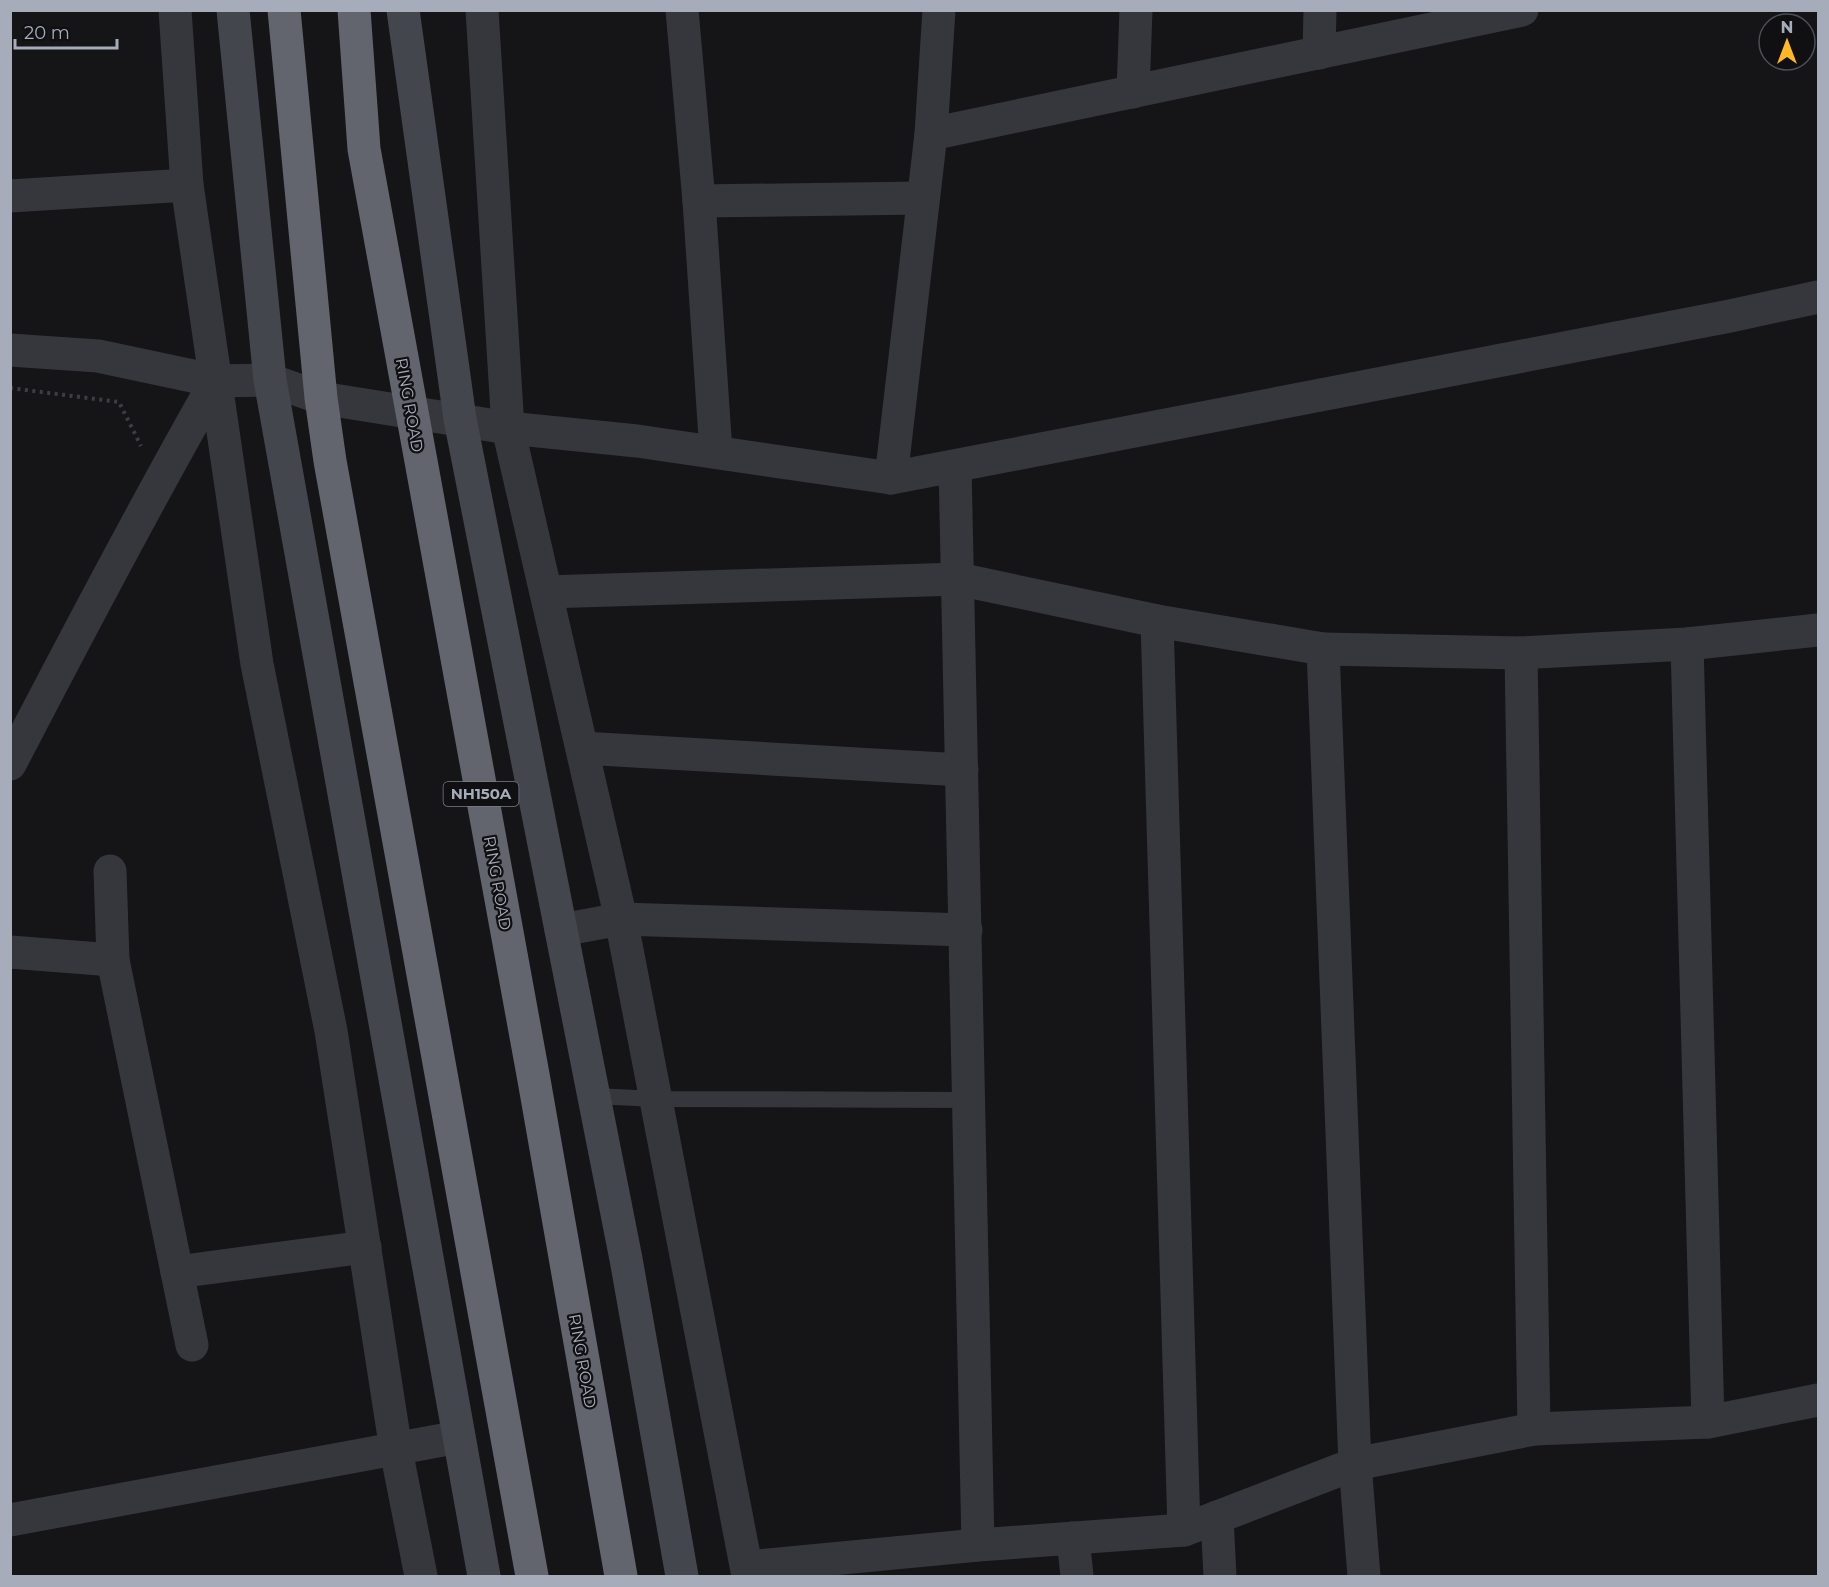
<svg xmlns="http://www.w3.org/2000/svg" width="1829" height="1587" viewBox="0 0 1829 1587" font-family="Montserrat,sans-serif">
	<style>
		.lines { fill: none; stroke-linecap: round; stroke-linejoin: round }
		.path { stroke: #3c3e44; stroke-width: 4; stroke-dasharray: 3 4.5; stroke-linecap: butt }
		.lane { stroke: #36373d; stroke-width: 16 }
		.street { stroke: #36373d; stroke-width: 33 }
		.secondary { stroke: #44464d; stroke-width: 33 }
		.highway { stroke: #62656e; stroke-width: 33 }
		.labels { text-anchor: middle; stroke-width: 4.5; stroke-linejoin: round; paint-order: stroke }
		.shield { fill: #101013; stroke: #797d87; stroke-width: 1.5 }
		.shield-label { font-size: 15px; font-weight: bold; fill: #a6acb9 }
		.street-label { font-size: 16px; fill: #a6acb9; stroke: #101013 }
	</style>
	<rect width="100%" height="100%" fill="#151518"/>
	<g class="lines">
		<!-- path -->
		<polyline class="path" points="10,388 119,402 141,446"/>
		<!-- lane -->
		<polyline class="lane" points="594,1096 656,1099 969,1100"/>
		<!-- street -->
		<g class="street">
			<polyline points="175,10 187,185 257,664 331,1031 396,1450 421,1576"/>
			<polyline points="482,10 508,428 621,919 748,1576"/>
			<polyline points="682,10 699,201 716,452"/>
			<polyline points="1319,53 1320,10"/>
			<polyline points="1133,92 1136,10"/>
			<polyline points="931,134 1522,10"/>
			<polyline points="10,196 187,185"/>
			<polyline points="699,201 922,198"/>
			<polyline points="10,350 98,356 216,381"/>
			<polyline points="955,466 978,1545"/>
			<polyline points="891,478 931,134 939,10"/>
			<polyline points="546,592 958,579 1157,621 1323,649 1355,1464 1184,1530 978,1545 747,1567"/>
			<polyline points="1157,621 1184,1530"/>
			<polyline points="1687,644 1708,1422"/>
			<polyline points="1323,649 1521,653 1687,644 1818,630"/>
			<polyline points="1521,653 1534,1429"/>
			<polyline points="582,748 962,770"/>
			<path d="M10,764C77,635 144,507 216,381L270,380L321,398L508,428L637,441L891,478L1730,316L1818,297"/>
			<polyline points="110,871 113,960 192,1345"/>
			<polyline points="561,930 621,919 966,930"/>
			<polyline points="10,952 113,960"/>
			<polyline points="177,1272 365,1247"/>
			<polyline points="1217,1517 1220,1576"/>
			<polyline points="10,1520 459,1437"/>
			<polyline points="1073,1538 1077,1576"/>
			<polyline points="1364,1576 1355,1464 1534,1429 1708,1422 1818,1400"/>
		</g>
		<!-- secondary -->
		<g class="secondary">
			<polyline points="233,10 270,380 484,1576"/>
			<polyline points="403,10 460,419 626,1259 682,1576"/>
		</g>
		<!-- highway -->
		<g class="highway">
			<polyline points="284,10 321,398 330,461 532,1576"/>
			<polyline points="354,10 364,149 534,1080 621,1576"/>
		</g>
	</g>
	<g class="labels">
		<!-- shield labels -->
		<rect class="shield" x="443.5" y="782" width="75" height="24" rx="4.5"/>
		<g class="shield-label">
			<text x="481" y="799">NH150A</text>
		</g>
		<!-- street labels -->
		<g class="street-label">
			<text transform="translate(410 405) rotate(80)" y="6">RING ROAD</text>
			<text transform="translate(498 883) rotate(80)" y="6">RING ROAD</text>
			<text transform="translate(583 1361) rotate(80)" y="6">RING ROAD</text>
		</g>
	</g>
	<!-- border -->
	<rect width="1829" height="1587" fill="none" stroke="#a6acb9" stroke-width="24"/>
	<!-- north arrow -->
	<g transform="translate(1787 42)"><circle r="28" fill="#101013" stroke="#4c4e55" stroke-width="1.5"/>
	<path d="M0-4.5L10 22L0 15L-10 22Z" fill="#ffb826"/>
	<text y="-9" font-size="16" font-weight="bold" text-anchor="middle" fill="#a6acb9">N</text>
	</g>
	<!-- scale -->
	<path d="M15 39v9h102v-9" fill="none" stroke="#a6acb9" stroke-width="3"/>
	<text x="24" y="39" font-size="18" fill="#a6acb9" stroke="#101013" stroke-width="4.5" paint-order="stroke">20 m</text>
</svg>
